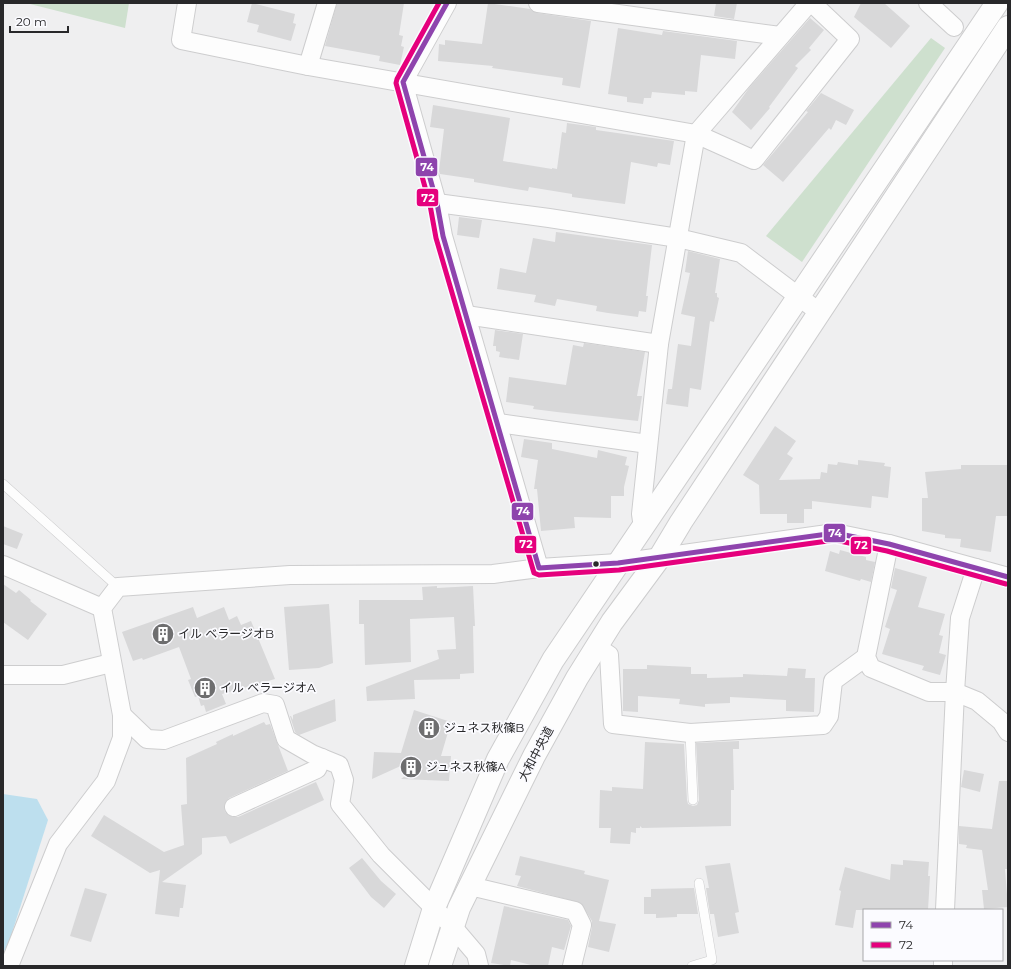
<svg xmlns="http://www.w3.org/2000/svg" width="1011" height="969" viewBox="0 0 1011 969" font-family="Montserrat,'Noto Sans JP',sans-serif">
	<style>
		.green { fill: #cee0ce }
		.water { fill: #bddfee }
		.building { fill: #d8d8d9 }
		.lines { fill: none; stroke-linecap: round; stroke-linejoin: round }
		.lane-casing { stroke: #cdcdce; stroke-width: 10 }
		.street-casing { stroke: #cdcdce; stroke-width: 20 }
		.secondary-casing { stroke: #cdcdce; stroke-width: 24 }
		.lane { stroke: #fdfdfd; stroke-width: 9 }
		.street { stroke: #fdfdfd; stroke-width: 18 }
		.secondary { stroke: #fdfdfd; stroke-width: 22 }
		.bus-1-casing { stroke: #fbfbff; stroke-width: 8 }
		.bus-2-casing { stroke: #fbfbff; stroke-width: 8 }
		.bus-1 { stroke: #8e44ad; stroke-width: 5 }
		.bus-2 { stroke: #e5007d; stroke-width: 5 }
		.bus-dot { fill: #28282a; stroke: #fbfbff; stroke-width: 1.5 }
		.labels { text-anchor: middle; stroke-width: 3.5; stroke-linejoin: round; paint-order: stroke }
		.poi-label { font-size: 12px; fill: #28282a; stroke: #fbfbff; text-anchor: start }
		.street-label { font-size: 12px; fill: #28282a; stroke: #fbfbff }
		.line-badge { stroke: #fbfbff; stroke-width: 1.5 }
		.badge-label { font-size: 11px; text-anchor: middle; font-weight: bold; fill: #fff }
	</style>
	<rect width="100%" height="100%" fill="#efeff0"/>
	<!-- green -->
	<g class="green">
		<polygon points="26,3 129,3 125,28"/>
		<polygon points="931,38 945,48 802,262 766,236"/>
	</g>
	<!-- water -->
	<polygon class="water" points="3,794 37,799 48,820 10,939 3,954"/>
	<!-- building -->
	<g class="building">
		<polygon points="252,3 295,14 293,23 296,24 291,41 257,32 259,25 247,22"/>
		<polygon points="337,3 404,3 399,35 403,36 401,46 404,47 400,65 379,61 380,56 325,46"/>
		<polygon points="488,3 530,9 537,13 591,21 580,88 562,85 563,78 492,68 493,66 438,61 439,44 445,45 445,40 482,44"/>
		<polygon points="716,3 737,3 734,19 714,16"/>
		<polygon points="861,3 884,3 910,26 891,48 854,17"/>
		<polygon points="810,18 824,30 809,48 811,50 795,66 798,68 769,107 770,108 751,130 732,112 749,88"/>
		<polygon points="618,28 662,35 663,31 737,41 735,59 701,55 697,92 685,91 685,95 652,92 651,98 644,98 643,104 627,102 627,97 608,94"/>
		<polygon points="821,93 854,110 846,125 836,120 831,130 829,128 783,182 763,165 808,112 806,111"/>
		<polygon points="433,105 510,118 503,161 552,169 552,168 557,169 562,132 566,133 567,123 596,127 596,130 674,141 670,165 658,163 657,167 631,162 625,204 572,197 572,194 529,187 528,191 474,182 474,179 440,174 439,171 444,129 430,127"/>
		<polygon points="459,217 482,220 479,238 457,235"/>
		<polygon points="556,232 652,245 646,296 648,296 646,312 639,311 638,317 608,313 596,311 597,306 557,299 555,306 534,302 536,295 497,289 500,268 526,273 533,238 555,242"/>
		<polygon points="688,251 720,259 715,293 717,293 717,297 719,298 714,322 710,321 701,390 690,388 688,407 666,404 668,389 672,389 678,344 691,346 695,317 681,314 690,273 685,272"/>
		<polygon points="495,330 523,334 519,360 499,357 500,352 496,351 496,346 493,346"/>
		<polygon points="584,343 645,352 637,396 642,396 638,421 557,412 533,409 534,406 506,402 509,377 566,385 573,345 583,347"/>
		<polygon points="775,426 796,441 787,454 793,458 779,480 820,479 821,472 827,473 828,464 837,465 838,462 858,465 858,460 885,463 884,466 891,467 888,498 872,496 871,508 812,501 812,509 804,509 804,523 787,523 787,514 760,514 759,485 743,475"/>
		<polygon points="524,439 552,443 552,449 597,458 598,450 627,457 625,465 629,466 624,487 624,496 611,496 611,518 574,517 575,528 541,531 537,489 534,489 538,460 521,457"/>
		<polygon points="961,465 1008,465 1008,516 996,516 991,552 960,547 961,539 945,538 945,535 922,531 922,498 928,498 925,472 961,469"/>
		<polygon points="3,526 23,534 17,549 3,544"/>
		<polygon points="840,550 866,557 866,560 875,562 871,582 861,579 860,581 825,571 830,551 839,554"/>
		<polygon points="895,568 927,577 918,607 945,614 939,635 943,636 939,653 946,655 940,675 922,670 924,666 882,654 890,629 885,627 897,590 891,588"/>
		<polygon points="3,584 16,593 19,590 31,600 30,601 47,614 28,640 3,622"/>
		<polygon points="437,586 437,588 473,586 475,626 473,626 474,673 460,674 460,679 414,680 415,699 367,701 366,687 439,659 437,650 456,649 454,617 410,619 411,662 365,665 364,624 359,624 359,600 423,600 422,587"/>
		<polygon points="329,604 333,663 319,668 289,670 284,607"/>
		<polygon points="193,607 197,618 224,607 229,620 237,616 241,625 251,621 275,679 222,694 226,704 206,712 204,705 201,706 198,696 195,697 188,680 191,679 179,647 143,660 142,658 133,661 122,632"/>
		<polygon points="647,665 691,667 691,674 707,674 707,678 743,677 743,674 787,676 788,668 806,669 805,678 815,678 814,712 786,711 786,700 730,697 730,703 705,704 705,707 679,704 680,699 638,696 638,712 623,711 623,669 647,669"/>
		<polygon points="335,699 336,721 299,735 295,732 290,716 291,716 293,720 293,715"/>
		<polygon points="414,710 451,722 441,756 451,756 449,781 401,779 419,765 416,759 372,779 374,752 401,753"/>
		<polygon points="264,722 266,725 270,724 288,771 229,798 224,806 225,812 233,817 238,817 316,782 324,800 230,844 226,836 202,838 202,854 162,882 186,885 183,908 180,908 179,917 155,914 160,870 150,873 91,836 104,815 164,852 184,845 181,805 187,804 186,758 217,744 216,742 233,734 233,736"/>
		<polygon points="739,741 739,749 733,749 734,790 731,790 731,826 642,828 640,826 640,828 636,828 636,833 631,832 630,844 610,843 611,828 599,828 600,790 612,791 612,787 643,789 645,742 684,744 687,800 688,804 693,806 697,805 699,800 696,743"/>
		<polygon points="964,770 984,774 980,792 961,787"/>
		<polygon points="999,781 1008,781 1008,869 1005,869 1008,907 984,909 982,890 988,890 982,850 966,848 967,845 959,844 959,826 992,829"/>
		<polygon points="520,856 585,871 584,874 609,880 599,921 616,924 609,952 588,947 592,927 592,921 581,903 517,886 521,876 515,875"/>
		<polygon points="362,858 381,881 396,894 384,908 371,897 349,868"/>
		<polygon points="903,860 929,862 928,876 930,876 928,910 856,910 853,928 835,925 841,891 839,890 845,867 890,880 891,864 903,865"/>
		<polygon points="730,863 739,912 735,913 739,933 718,937 714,914 710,914 706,888 709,888 705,866"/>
		<polygon points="85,888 107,894 91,942 70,936"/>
		<polygon points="694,888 698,914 677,914 677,917 656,918 656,914 644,914 644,897 651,897 651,889"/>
		<polygon points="504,906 568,920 571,926 564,950 552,947 548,966 535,966 511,960 510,966 491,963"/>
	</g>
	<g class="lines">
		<!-- lane casing -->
		<g class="lane-casing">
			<g id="lane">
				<polyline points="3,484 118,587"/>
				<polyline points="690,733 693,800"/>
				<polyline points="692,966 712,960 699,883"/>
			</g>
		</g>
		<!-- street casing -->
		<g class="street-casing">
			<g id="street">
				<polyline points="187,3 181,40 308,66 696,134 754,160 850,39 812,3"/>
				<polyline points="447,3 403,82 437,203 443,236 539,568"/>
				<polyline points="538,3 780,36"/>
				<polyline points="928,3 954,27"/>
				<polyline points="308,66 327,3"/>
				<polyline points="437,203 549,218 678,238 741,253 819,312"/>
				<polyline points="466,315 659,344"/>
				<polyline points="498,423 648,444"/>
				<polyline points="643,528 641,514 659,344 696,134 809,3"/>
				<polyline points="889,544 866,657 871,668 929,692 955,692 977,701 1001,721 1008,732"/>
				<polyline points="3,565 102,608"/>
				<polyline points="597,647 609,655 613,724 690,733 823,725 829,716 833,681 866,657"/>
				<polyline points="3,675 63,675 111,663"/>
				<polyline points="122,715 147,739 164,740 263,703 275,705 286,739 312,754 339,765 344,780 340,804 381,855 453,927 476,954 479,966"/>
				<polyline points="234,807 317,769 322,758"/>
				<polyline points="470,886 575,911 582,925 572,966"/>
				<polyline points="945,910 955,692 960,618 976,568"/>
				<polyline points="9,966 58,844 106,781 122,738 122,715 102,608 118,587 290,575 493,574 539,568 618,563 835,533 889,544 1008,577"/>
				<polyline points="943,966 943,960"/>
			</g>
		</g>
		<!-- secondary casing -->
		<g class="secondary-casing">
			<g id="secondary">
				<polyline points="416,966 434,908 498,759 553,660 997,3"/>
				<polyline points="440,966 459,908 534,756 577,678 612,622 660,557 681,522 1008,27"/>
			</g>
		</g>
		<!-- lane -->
		<use href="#lane" class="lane"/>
		<!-- street -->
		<use href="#street" class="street"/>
		<!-- secondary -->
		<use href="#secondary" class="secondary"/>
		<!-- bus-1 casing -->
		<g class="bus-1-casing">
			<polyline id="bus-1" points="447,3 403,82 437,203 443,236 539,568 618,563 835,533 889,544 1008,577"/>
		</g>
		<!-- bus-2 casing -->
		<g class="bus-2-casing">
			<polyline id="bus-2" points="439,3 397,79 396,83 430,205 436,238 534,573 539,575 619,570 835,540 887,551 1006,584"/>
		</g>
		<!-- bus-1 -->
		<use href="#bus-1" class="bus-1"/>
		<!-- bus-2 -->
		<use href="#bus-2" class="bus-2"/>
	</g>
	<!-- icons -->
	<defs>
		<g id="building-disc" transform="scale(1.15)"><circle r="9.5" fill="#6e6e6f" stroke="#fbfbff"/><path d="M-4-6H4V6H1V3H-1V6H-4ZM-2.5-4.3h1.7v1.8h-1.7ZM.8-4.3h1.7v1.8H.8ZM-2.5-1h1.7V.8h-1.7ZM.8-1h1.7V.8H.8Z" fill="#fff"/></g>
	</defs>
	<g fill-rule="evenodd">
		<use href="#building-disc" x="163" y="634"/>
		<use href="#building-disc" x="205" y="688"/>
		<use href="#building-disc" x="429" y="728"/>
		<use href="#building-disc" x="411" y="767"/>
	</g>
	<!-- markers -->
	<circle class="bus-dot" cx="596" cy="564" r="3.5"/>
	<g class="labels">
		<!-- poi labels -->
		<g class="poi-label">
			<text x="178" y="638">イル ベラージオB</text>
			<text x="220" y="692">イル ベラージオA</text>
			<text x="444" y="732">ジュネス秋篠B</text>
			<text x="426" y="771">ジュネス秋篠A</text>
		</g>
		<!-- street labels -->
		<g class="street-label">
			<text transform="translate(536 754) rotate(-62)" y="4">大和中央道</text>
		</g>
	</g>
	<g class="line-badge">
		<rect x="415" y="157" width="23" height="20" rx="4" fill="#8e44ad"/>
		<rect x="416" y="188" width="23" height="19" rx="4" fill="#e5007d"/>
		<rect x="511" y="502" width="23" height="19" rx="4" fill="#8e44ad"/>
		<rect x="823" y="523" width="23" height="20" rx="4" fill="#8e44ad"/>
		<rect x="514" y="535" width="23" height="19" rx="4" fill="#e5007d"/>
		<rect x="850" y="536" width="22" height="19" rx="4" fill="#e5007d"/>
	</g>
	<g class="badge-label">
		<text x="427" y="171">74</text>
		<text x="428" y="202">72</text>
		<text x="523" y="515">74</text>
		<text x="835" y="537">74</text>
		<text x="526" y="548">72</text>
		<text x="861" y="549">72</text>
	</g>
	<!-- border -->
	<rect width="1011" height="969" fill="none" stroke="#28282a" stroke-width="8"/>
	<!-- legend -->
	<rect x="863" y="909" width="140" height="52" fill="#fbfbff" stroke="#a7a7aa"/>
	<rect x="871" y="922" width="20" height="6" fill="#8e44ad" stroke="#a7a7aa"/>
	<text x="899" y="929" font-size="12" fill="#28282a">74</text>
	<rect x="871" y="942" width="20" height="6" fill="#e5007d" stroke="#a7a7aa"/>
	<text x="899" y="949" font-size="12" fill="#28282a">72</text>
	<!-- scale -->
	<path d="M10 26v6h58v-6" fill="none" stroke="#28282a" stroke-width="2"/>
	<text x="16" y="26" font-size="12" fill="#28282a" stroke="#fbfbff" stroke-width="3" paint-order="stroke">20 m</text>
</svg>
